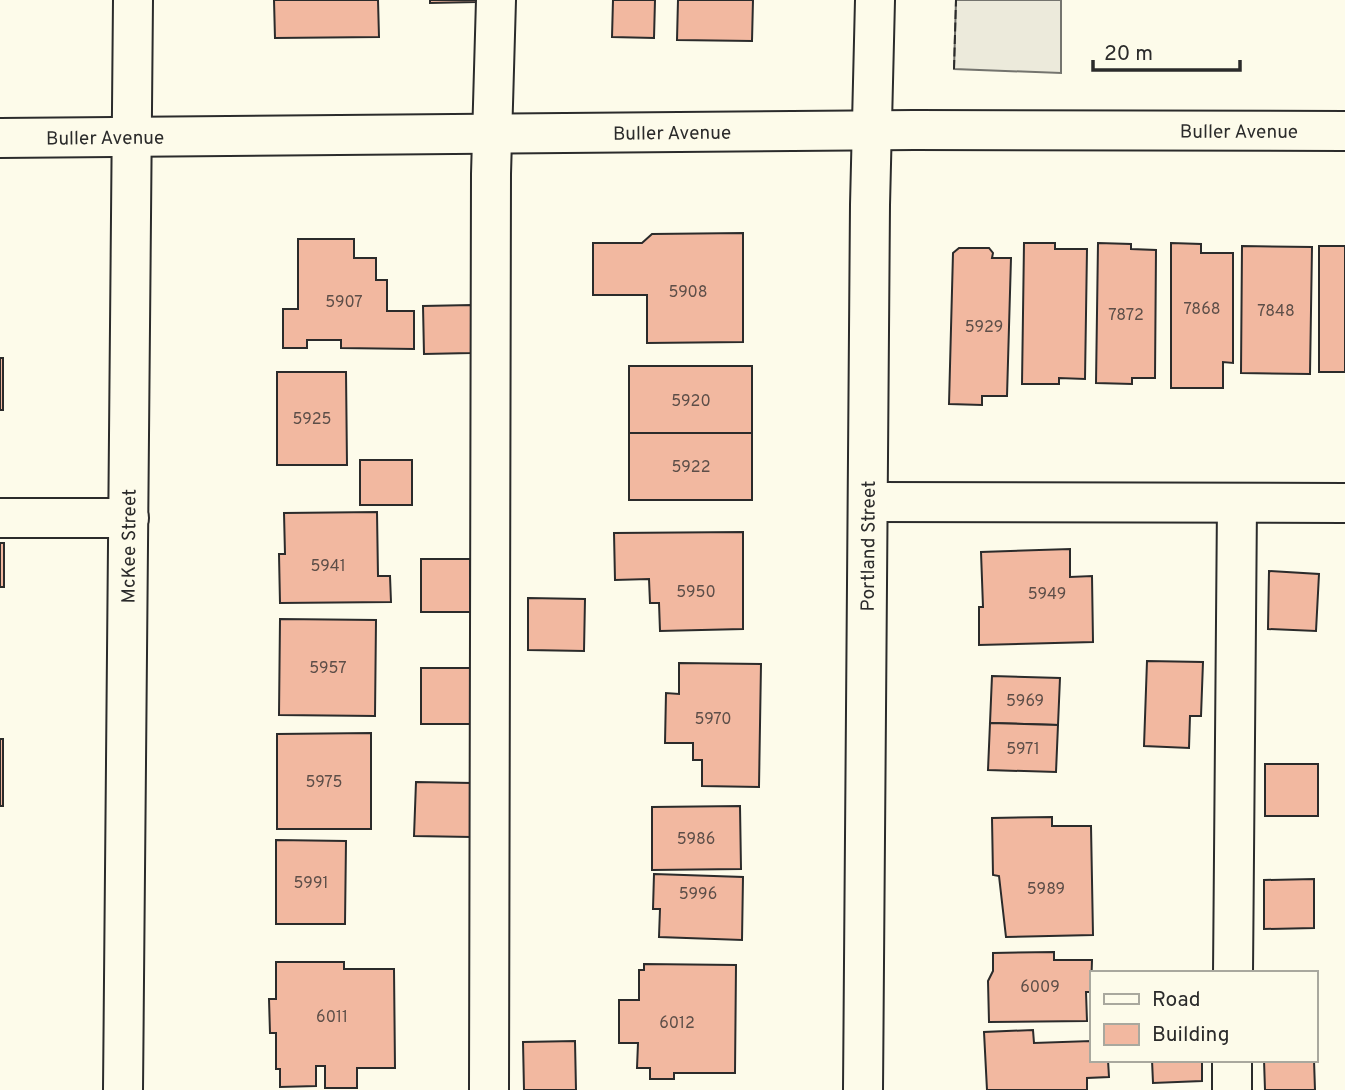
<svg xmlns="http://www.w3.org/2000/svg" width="1345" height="1090" viewBox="0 0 1345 1090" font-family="Overpass,sans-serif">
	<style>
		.parking { fill: #eceadb; stroke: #74746e; stroke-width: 2 }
		.building { fill: #f2b8a0; stroke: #2b2b2b; stroke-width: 2 }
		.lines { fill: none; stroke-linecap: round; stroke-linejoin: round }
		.minor-casing { stroke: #2b2b2b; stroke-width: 42 }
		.minor { stroke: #fdfbea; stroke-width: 38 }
		.fence { stroke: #2b2b2b; stroke-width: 2; stroke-dasharray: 9 3.5; stroke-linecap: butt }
		.labels { text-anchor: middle; stroke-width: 5; stroke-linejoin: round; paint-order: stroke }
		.number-label { font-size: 16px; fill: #5d4e48 }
		.street-label { font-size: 19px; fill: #2b2b2b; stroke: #fdfbea }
	</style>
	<rect width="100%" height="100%" fill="#fdfbea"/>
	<!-- parking -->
	<polygon class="parking" points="956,0 1061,0 1061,73 954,69"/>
	<!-- building -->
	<g class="building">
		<polygon points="274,0 378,0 379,37 275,38"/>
		<polygon points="430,0 476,0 476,2 430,3"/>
		<polygon points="613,0 655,0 654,38 612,37"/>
		<polygon points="678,0 753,0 752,41 677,40"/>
		<polygon points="743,233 743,342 647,343 647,295 593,295 593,243 642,243 652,234"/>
		<polygon points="298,239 354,239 354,258 376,258 376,280 387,280 387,311 414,311 414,349 341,348 341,340 307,340 307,348 283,348 283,309 298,309"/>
		<polygon points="1024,243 1055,243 1055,249 1087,249 1085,379 1059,378 1059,384 1022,384"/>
		<polygon points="1098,243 1131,244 1131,249 1156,250 1155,378 1132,378 1132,384 1096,383"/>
		<polygon points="1171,243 1201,244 1201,253 1233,253 1233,363 1223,362 1223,388 1171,388"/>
		<polygon points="1242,246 1312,247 1310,374 1241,373"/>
		<rect x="1319" y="246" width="26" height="126"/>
		<polygon points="959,248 989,248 993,253 992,258 1011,258 1007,396 982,396 982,405 949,404 953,253"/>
		<polygon points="471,305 471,353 424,354 423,306"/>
		<rect x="0" y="358" width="3" height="52"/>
		<rect x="629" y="366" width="123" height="67"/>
		<polygon points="277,372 346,372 347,465 277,465"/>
		<rect x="629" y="433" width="123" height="67"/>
		<rect x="360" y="460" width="52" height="45"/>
		<polygon points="377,512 378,576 390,576 391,602 280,603 279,554 285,554 284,513"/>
		<polygon points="743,532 743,629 660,631 659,603 650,603 649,579 615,580 614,533"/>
		<rect x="0" y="543" width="4" height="44"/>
		<polygon points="1070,549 1070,577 1092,576 1093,642 979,645 979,607 983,607 981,552"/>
		<rect x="421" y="559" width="49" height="53"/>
		<polygon points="1269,571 1319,574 1316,631 1268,629"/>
		<polygon points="528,598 585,599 584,651 528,650"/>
		<polygon points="280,619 376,620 375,716 279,715"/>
		<polygon points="1147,661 1203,662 1201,716 1190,716 1189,748 1144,746"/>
		<polygon points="679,663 761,664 759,787 702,786 702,760 693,760 693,743 665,743 666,693 679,694"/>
		<rect x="421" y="668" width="49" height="56"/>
		<polygon points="992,676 1060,678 1058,725 990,723"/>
		<polygon points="990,723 1058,725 1056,772 988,770"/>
		<polygon points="371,733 371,829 277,829 277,734"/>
		<rect x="0" y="739" width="3" height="67"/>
		<rect x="1265" y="764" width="53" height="52"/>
		<polygon points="416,782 472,783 471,837 414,836"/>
		<polygon points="740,806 741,869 652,870 652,807"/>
		<polygon points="1052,817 1052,826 1091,826 1093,935 1006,937 999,876 993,875 992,818"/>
		<polygon points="276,840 346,841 345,924 276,924"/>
		<polygon points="654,874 743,877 742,940 659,937 660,909 653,909"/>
		<polygon points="1314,879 1314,928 1264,929 1264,880"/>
		<polygon points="1054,952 1054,960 1092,960 1091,992 1086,992 1087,1021 989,1022 988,981 993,971 993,953"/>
		<polygon points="276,962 344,962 344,969 394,969 395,1068 357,1068 357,1088 325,1088 325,1066 316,1066 316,1086 280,1087 280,1069 276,1069 276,1033 270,1033 269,999 276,999"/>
		<polygon points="644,964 736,965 735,1073 674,1073 674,1079 650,1079 650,1068 637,1068 638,1043 619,1043 619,1000 639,1000 639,970 644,970"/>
		<polygon points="1033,1030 1034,1043 1091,1041 1091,1060 1108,1060 1109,1077 1087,1078 1087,1090 987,1090 984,1032"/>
		<polygon points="575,1041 576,1090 524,1090 523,1042"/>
		<polygon points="1152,1060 1202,1060 1202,1081 1153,1083"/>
		<polygon points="1264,1060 1314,1060 1315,1090 1265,1090"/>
	</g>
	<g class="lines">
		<!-- minor casing -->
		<g class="minor-casing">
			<g id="minor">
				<path id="s1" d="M0,138L914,130L1345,131"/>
				<polyline points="870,502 1345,503"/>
				<polyline points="0,518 129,518"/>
				<polyline points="1233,973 1237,504"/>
				<path id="s2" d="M123,1090L133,0"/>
				<polyline points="489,1090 491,174 496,0"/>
				<path id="s3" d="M863,1090L870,205L875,0"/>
				<polyline points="1232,1090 1232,1060"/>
			</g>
		</g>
		<!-- minor -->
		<use href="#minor" class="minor"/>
		<!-- fence -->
		<polyline class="fence" points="954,69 956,0"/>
	</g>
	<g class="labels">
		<!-- number labels -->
		<g class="number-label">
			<text x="688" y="297">5908</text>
			<text x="344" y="307">5907</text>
			<text x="1202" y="314">7868</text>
			<text x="1276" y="316">7848</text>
			<text x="1126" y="320">7872</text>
			<text x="984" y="332">5929</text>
			<text x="691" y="406">5920</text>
			<text x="312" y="424">5925</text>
			<text x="691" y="472">5922</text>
			<text x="328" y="571">5941</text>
			<text x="696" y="597">5950</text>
			<text x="1047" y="599">5949</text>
			<text x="328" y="673">5957</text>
			<text x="1025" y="706">5969</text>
			<text x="713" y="724">5970</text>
			<text x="1023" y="754">5971</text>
			<text x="324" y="787">5975</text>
			<text x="696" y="844">5986</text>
			<text x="311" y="888">5991</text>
			<text x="1046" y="894">5989</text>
			<text x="698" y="899">5996</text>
			<text x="1040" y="992">6009</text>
			<text x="332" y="1022">6011</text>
			<text x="677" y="1028">6012</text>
		</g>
		<!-- street labels -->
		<g class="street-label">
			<text dy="7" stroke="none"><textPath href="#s1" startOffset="1239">Buller Avenue</textPath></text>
			<text dy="7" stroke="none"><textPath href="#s1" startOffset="672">Buller Avenue</textPath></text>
			<text dy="7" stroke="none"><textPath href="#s1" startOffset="105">Buller Avenue</textPath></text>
			<text dy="7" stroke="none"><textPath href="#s2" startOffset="544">McKee Street</textPath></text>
			<text dy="7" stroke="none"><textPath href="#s3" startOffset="544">Portland Street</textPath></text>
		</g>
	</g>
	<!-- legend -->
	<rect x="1090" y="971" width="228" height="91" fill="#fdfbea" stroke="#a9a89e" stroke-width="2"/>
	<rect x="1104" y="994" width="35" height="10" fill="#fdfbea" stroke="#a9a89e" stroke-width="2"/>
	<text x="1152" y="1006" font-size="21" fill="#2b2b2b">Road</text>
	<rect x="1104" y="1024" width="35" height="21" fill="#f2b8a0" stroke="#a9a89e" stroke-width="2"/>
	<text x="1152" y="1041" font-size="21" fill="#2b2b2b">Building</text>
	<!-- scale -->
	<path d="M1093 60v10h147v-10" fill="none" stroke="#2b2b2b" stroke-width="3.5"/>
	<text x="1104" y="60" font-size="21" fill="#2b2b2b" stroke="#fdfbea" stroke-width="5" paint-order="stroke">20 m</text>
</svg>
